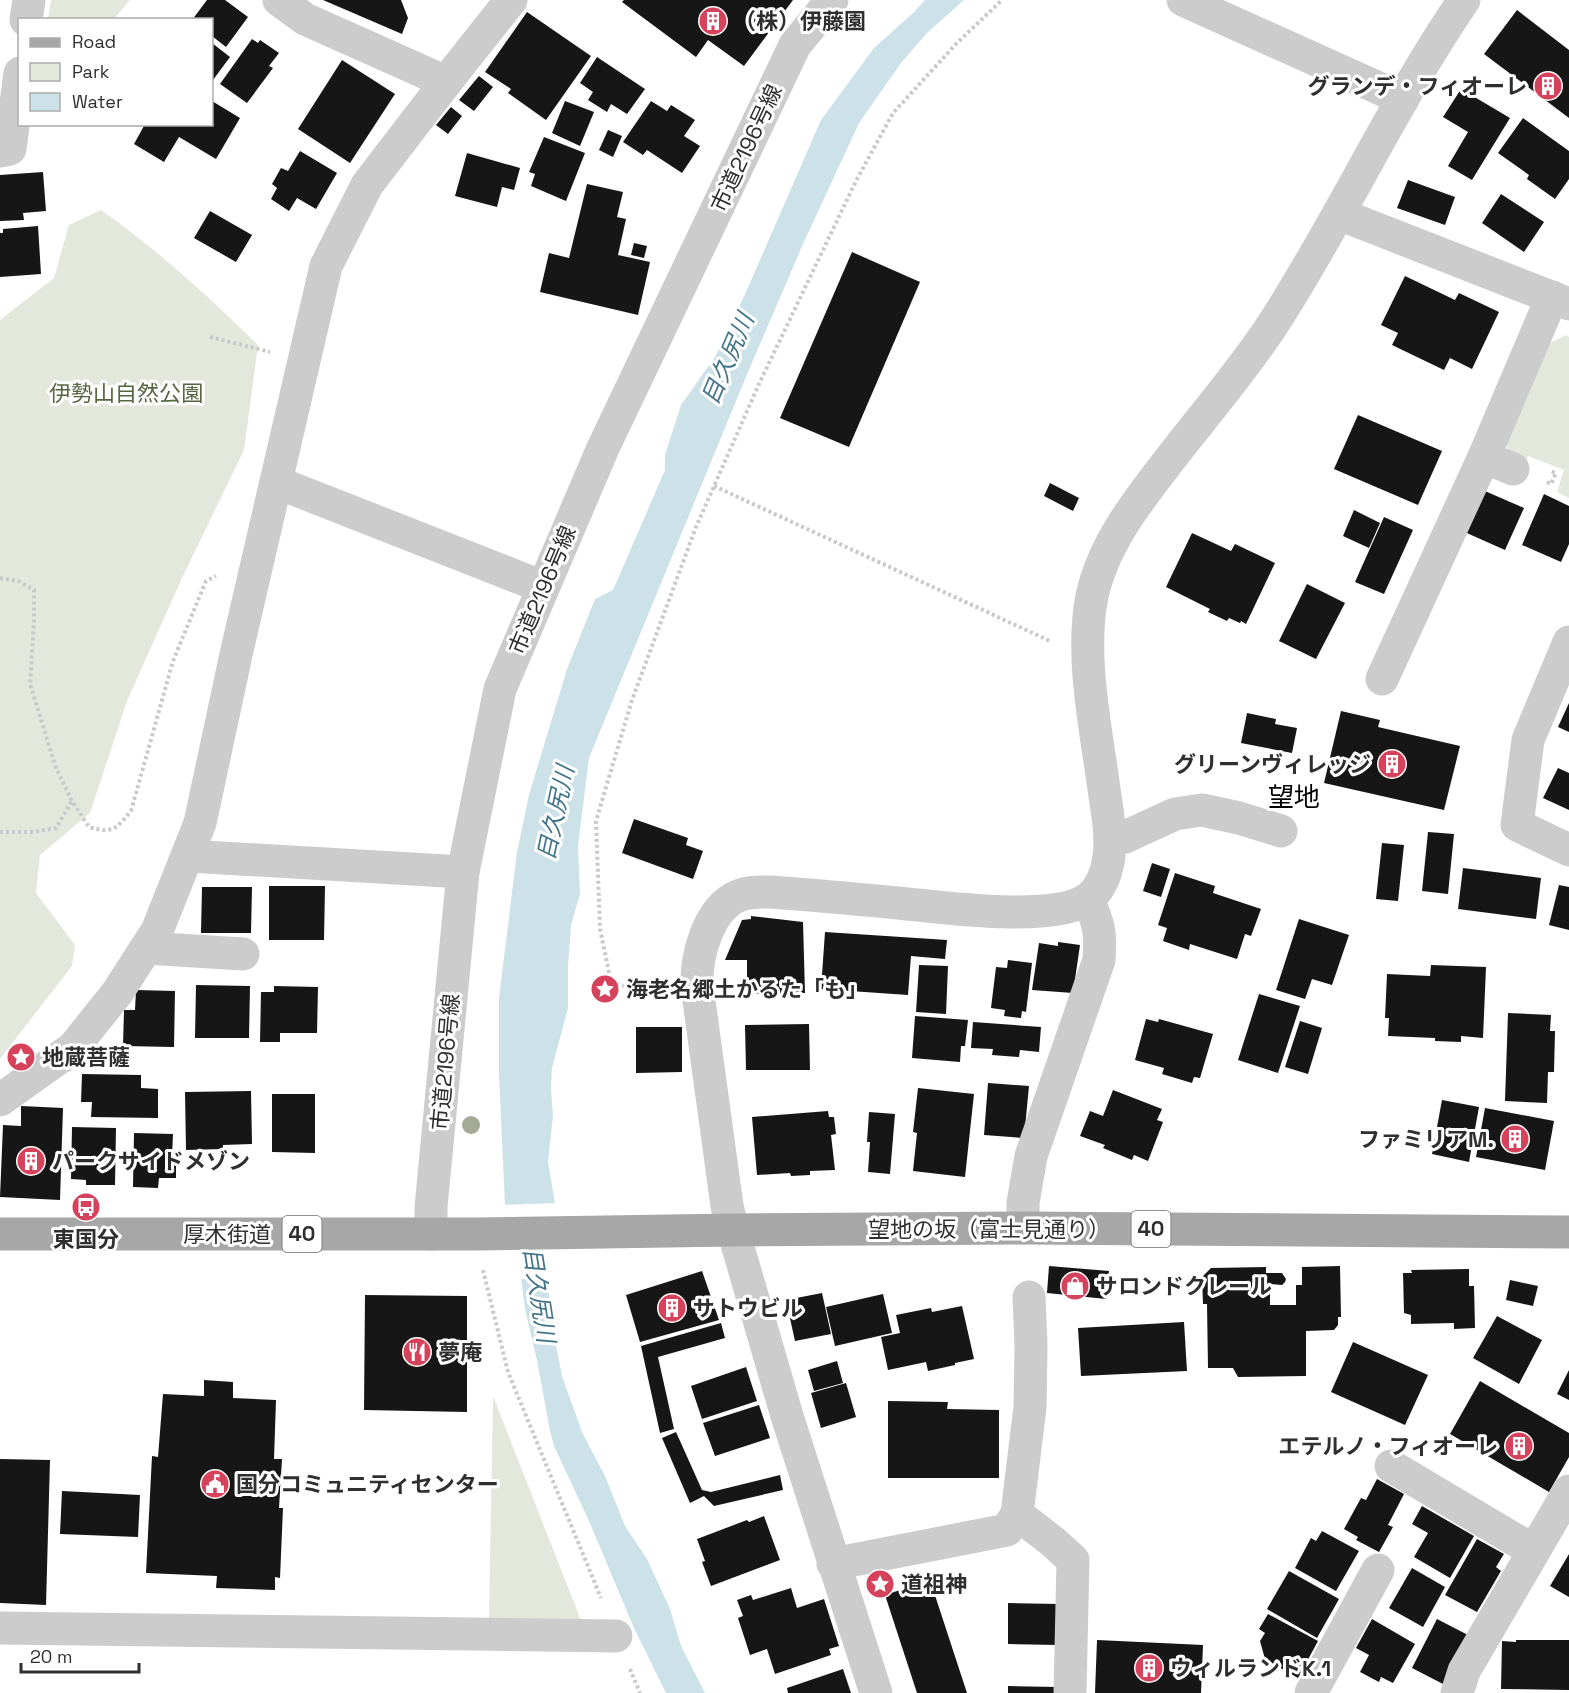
<svg xmlns="http://www.w3.org/2000/svg" width="1569" height="1693" viewBox="0 0 1569 1693" font-family="'Space Grotesk','Noto Sans JP',sans-serif">
	<style>
		.green { fill: #e4e8dc }
		.water { fill: #cde1e9 }
		.pier { fill: #fff }
		.building { fill: #161616 }
		.lines { fill: none; stroke-linecap: round; stroke-linejoin: round }
		.path { stroke: #c9c9c9; stroke-width: 4; stroke-dasharray: 3 3; stroke-linecap: butt }
		.minor { stroke: #ccc; stroke-width: 33 }
		.major { stroke: #a7a7a7; stroke-width: 33 }
		.tree { fill: #a3ab96 }
		.labels { text-anchor: middle; stroke-width: 6; stroke-linejoin: round; paint-order: stroke }
		.shield { fill: #fff; stroke: #6d6d6d; stroke-width: 1.5 }
		.shield-label { font-size: 21px; font-weight: bold; fill: #2f2f2f }
		.poi-label { font-size: 22px; font-weight: bold; fill: #2f2f2f; stroke: #fff; text-anchor: start }
		.street-label { font-size: 22px; fill: #2f2f2f; stroke: #fff }
		.park-label { font-size: 22px; fill: #576741; stroke: #fff }
		.water-label { font-size: 24px; font-style: italic; fill: #44768b; stroke: #fff }
		.quarter-label { font-size: 26px; fill: #000; stroke: #fff }
	</style>
	<rect width="100%" height="100%" fill="#fff"/>
	<!-- green -->
	<g class="green">
		<polygon points="51,0 130,0 114,19 48,19"/>
		<path d="M101,210C158,250 209,297 258,345L244,450L182,578L127,701L90,813L40,855L36,893L75,945L72,966L0,1059V320L54,278L69,225Z"/>
		<polygon points="1566,335 1569,337 1569,498 1557,492 1564,470 1528,456 1526,461 1509,452 1503,436 1546,345"/>
		<polygon points="493,1396 582,1623 489,1618"/>
	</g>
	<!-- water -->
	<polygon class="water" points="925,0 964,0 927,33 901,63 859,123 803,244 748,372 589,758 578,846 580,894 571,925 568,966 568,1008 552,1068 551,1088 553,1116 548,1162 555,1203 548,1278 550,1314 562,1376 582,1432 605,1476 625,1526 647,1559 670,1609 681,1646 705,1693 666,1693 634,1628 589,1521 554,1446 550,1431 537,1360 525,1309 517,1248 505,1205 499,1075 499,998 517,852 529,795 567,669 595,599 613,590 646,514 665,470 665,455 681,405 715,357 746,292 821,120 874,48 913,13"/>
	<!-- pier -->
	<polygon class="pier" points="558,1203 551,1278 519,1279 514,1249 502,1205"/>
	<!-- building -->
	<g class="building">
		<polygon points="207,0 225,0 248,17 226,47 212,36 212,20 192,20"/>
		<polygon points="323,0 401,0 408,18 402,34"/>
		<polygon points="624,0 793,0 744,66 708,40 696,57 622,2"/>
		<polygon points="1517,10 1569,50 1569,118 1484,54"/>
		<polygon points="527,12 591,56 546,120 508,93 511,89 485,72"/>
		<polygon points="252,39 258,43 260,40 279,53 269,66 273,68 247,103 220,84"/>
		<polygon points="212,43 230,57 213,80 212,79"/>
		<polygon points="597,57 645,89 627,114 611,104 607,112 588,100 593,92 580,83"/>
		<polygon points="342,60 395,94 350,163 298,129"/>
		<polygon points="479,76 493,87 474,111 459,100"/>
		<polygon points="1461,89 1510,118 1472,180 1448,166 1468,132 1443,117"/>
		<polygon points="212,101 240,118 216,159 179,137 164,162 134,144 145,124 212,124"/>
		<polygon points="565,101 594,112 580,146 552,133"/>
		<polygon points="651,101 667,111 671,105 695,120 684,136 700,146 682,173 647,150 643,155 623,142"/>
		<polygon points="451,107 462,116 448,134 436,125"/>
		<polygon points="1523,118 1569,151 1569,179 1555,199 1527,179 1529,175 1498,153"/>
		<polygon points="608,130 622,136 613,157 599,150"/>
		<polygon points="544,137 585,153 566,201 531,186 535,174 529,172"/>
		<polygon points="300,151 337,173 316,209 297,198 289,211 271,199 277,188 272,184 281,168 288,171"/>
		<polygon points="467,153 520,168 514,190 502,187 497,207 455,196"/>
		<polygon points="43,172 46,211 23,213 24,220 0,221 0,175"/>
		<polygon points="1408,180 1455,197 1445,225 1397,208"/>
		<polygon points="587,184 623,192 617,217 626,219 618,255 650,262 638,315 540,292 549,253 569,258"/>
		<polygon points="1501,194 1544,222 1524,252 1482,223"/>
		<polygon points="210,211 252,235 236,262 194,238"/>
		<polygon points="38,226 41,274 0,277 0,233 3,233 3,229"/>
		<polygon points="634,243 647,246 644,258 631,255"/>
		<polygon points="852,252 920,282 849,447 780,418"/>
		<polygon points="1405,276 1455,300 1459,293 1499,312 1472,369 1450,358 1444,370 1392,345 1398,333 1381,325"/>
		<polygon points="1358,415 1442,451 1418,505 1334,469"/>
		<polygon points="1050,483 1079,498 1073,511 1044,496"/>
		<polygon points="1478,488 1524,508 1505,550 1460,530"/>
		<polygon points="1544,494 1569,506 1569,544 1561,562 1522,545"/>
		<polygon points="1354,510 1380,523 1369,548 1343,536"/>
		<polygon points="1384,517 1413,530 1384,594 1355,582"/>
		<polygon points="1192,533 1231,551 1235,544 1275,563 1246,624 1241,621 1240,623 1229,618 1227,621 1208,612 1210,609 1166,587"/>
		<polygon points="1307,584 1345,603 1316,659 1279,641"/>
		<polygon points="1569,703 1569,732 1558,727"/>
		<polygon points="1341,711 1380,720 1378,727 1460,746 1444,810 1324,783"/>
		<polygon points="1247,713 1276,719 1275,724 1297,728 1292,753 1241,743"/>
		<polygon points="1558,768 1569,773 1569,810 1543,798"/>
		<polygon points="634,819 688,838 686,845 703,851 693,879 622,853"/>
		<polygon points="1428,832 1454,834 1448,894 1422,891"/>
		<polygon points="1382,843 1404,845 1398,901 1376,899"/>
		<polygon points="1152,863 1170,869 1161,897 1143,891"/>
		<polygon points="1463,868 1541,878 1536,919 1458,909"/>
		<polygon points="1175,873 1215,886 1213,893 1261,909 1251,936 1245,934 1237,959 1190,944 1189,950 1163,941 1167,928 1158,925"/>
		<polygon points="1559,885 1569,887 1569,930 1549,925"/>
		<polygon points="269,886 325,886 324,940 269,940"/>
		<polygon points="202,887 252,887 251,933 201,933"/>
		<polygon points="751,916 803,922 805,993 747,994 747,960 725,960 742,920 751,919"/>
		<polygon points="1299,919 1349,935 1332,985 1312,979 1305,999 1276,990"/>
		<polygon points="825,932 947,940 945,959 911,956 908,995 821,989"/>
		<polygon points="1058,942 1080,945 1073,993 1032,990 1039,943 1058,946"/>
		<polygon points="1008,960 1032,963 1026,1012 1022,1011 1021,1018 1004,1016 1005,1010 991,1008 996,967 1007,968"/>
		<polygon points="919,965 948,966 946,1014 916,1012"/>
		<polygon points="1431,965 1486,967 1483,1038 1461,1036 1461,1042 1435,1041 1435,1038 1388,1036 1389,1018 1385,1018 1387,974 1430,976"/>
		<polygon points="196,985 250,986 249,1038 195,1038"/>
		<polygon points="274,986 318,987 317,1033 280,1033 280,1042 260,1042 261,992 274,992"/>
		<polygon points="136,990 175,991 174,1047 123,1046 124,1010 135,1010"/>
		<polygon points="1259,994 1300,1006 1278,1073 1238,1060"/>
		<polygon points="1508,1013 1551,1015 1550,1031 1555,1031 1554,1072 1548,1072 1547,1103 1505,1101"/>
		<polygon points="915,1016 968,1020 965,1046 961,1046 960,1062 912,1058"/>
		<polygon points="1146,1019 1158,1022 1159,1019 1213,1034 1200,1078 1194,1077 1192,1083 1162,1074 1164,1068 1135,1060"/>
		<polygon points="1300,1021 1322,1028 1308,1074 1285,1067"/>
		<polygon points="973,1022 1041,1027 1039,1052 1020,1050 1019,1057 992,1055 993,1049 971,1048"/>
		<polygon points="809,1024 810,1070 746,1070 745,1025"/>
		<polygon points="636,1027 682,1027 682,1072 636,1073"/>
		<polygon points="82,1074 141,1075 141,1088 158,1089 158,1118 91,1117 92,1102 81,1102"/>
		<polygon points="988,1083 1029,1086 1024,1138 984,1135"/>
		<polygon points="918,1088 974,1094 965,1177 913,1171 917,1133 913,1132"/>
		<polygon points="1113,1090 1162,1109 1157,1120 1163,1122 1148,1161 1134,1155 1132,1160 1103,1148 1105,1145 1080,1136 1090,1111 1103,1116"/>
		<polygon points="251,1091 252,1144 223,1145 223,1149 186,1150 185,1092"/>
		<polygon points="272,1094 315,1094 315,1153 272,1152"/>
		<polygon points="1442,1100 1479,1107 1469,1162 1432,1154"/>
		<polygon points="21,1106 63,1108 60,1200 0,1197 3,1125 21,1126"/>
		<polygon points="1485,1108 1554,1121 1545,1170 1476,1157"/>
		<polygon points="828,1111 829,1117 834,1117 836,1134 831,1135 835,1170 810,1171 810,1175 791,1176 790,1173 757,1175 752,1117"/>
		<polygon points="869,1112 895,1114 890,1174 868,1172 870,1142 867,1142"/>
		<polygon points="72,1127 116,1128 115,1185 86,1185 86,1180 71,1179"/>
		<polygon points="134,1133 173,1134 172,1156 176,1156 176,1178 159,1178 158,1188 133,1187"/>
		<polygon points="1049,1266 1109,1271 1106,1299 1047,1293"/>
		<polygon points="1340,1266 1341,1317 1338,1317 1338,1325 1334,1330 1306,1331 1306,1376 1238,1377 1233,1368 1208,1368 1207,1304 1203,1304 1202,1277 1211,1268 1266,1267 1266,1273 1282,1273 1286,1279 1285,1282 1282,1285 1270,1284 1270,1305 1296,1305 1296,1285 1302,1285 1302,1267"/>
		<polygon points="1469,1269 1469,1286 1474,1286 1475,1328 1454,1329 1454,1323 1411,1324 1411,1315 1404,1313 1403,1273 1412,1273 1411,1270"/>
		<polygon points="702,1271 719,1320 640,1342 626,1295"/>
		<polygon points="1510,1280 1538,1286 1533,1306 1506,1300"/>
		<polygon points="822,1293 831,1334 795,1341 786,1300"/>
		<polygon points="883,1294 892,1333 835,1346 826,1307"/>
		<polygon points="365,1295 467,1296 467,1412 364,1410"/>
		<polygon points="962,1306 974,1359 955,1363 955,1365 928,1371 926,1362 888,1370 881,1337 900,1333 896,1315 931,1308 932,1312"/>
		<polygon points="1497,1316 1542,1340 1519,1384 1473,1358"/>
		<polygon points="1184,1322 1187,1371 1081,1376 1078,1328"/>
		<polygon points="721,1323 725,1338 658,1357 674,1429 660,1433 641,1346"/>
		<polygon points="1353,1342 1428,1375 1405,1425 1331,1392"/>
		<polygon points="837,1361 843,1383 814,1391 808,1370"/>
		<polygon points="746,1367 757,1401 702,1419 691,1386"/>
		<polygon points="1569,1370 1569,1400 1557,1394"/>
		<polygon points="204,1380 233,1382 233,1398 276,1400 274,1459 282,1459 279,1508 283,1508 280,1578 275,1577 275,1590 216,1588 217,1576 146,1573 152,1456 158,1457 163,1394 204,1396"/>
		<polygon points="1480,1381 1569,1433 1569,1457 1549,1492 1450,1434"/>
		<polygon points="846,1383 856,1417 821,1428 811,1393"/>
		<polygon points="888,1401 948,1402 947,1409 999,1410 999,1478 888,1478"/>
		<polygon points="759,1405 770,1438 715,1456 703,1423"/>
		<polygon points="676,1432 702,1490 711,1492 780,1475 783,1490 714,1506 704,1496 690,1503 662,1438"/>
		<polygon points="0,1459 50,1460 46,1605 0,1603"/>
		<polygon points="1377,1479 1404,1494 1388,1525 1393,1527 1379,1552 1356,1540 1358,1537 1344,1529 1361,1498 1366,1500"/>
		<polygon points="62,1491 140,1495 138,1537 60,1534"/>
		<polygon points="1422,1506 1474,1536 1450,1578 1414,1557 1428,1533 1412,1524"/>
		<polygon points="764,1516 780,1560 711,1586 702,1562 705,1561 697,1539 747,1520 749,1522"/>
		<polygon points="1322,1531 1359,1551 1336,1591 1295,1568 1311,1538 1316,1541"/>
		<polygon points="1477,1539 1504,1554 1496,1567 1501,1571 1477,1612 1445,1595"/>
		<polygon points="1569,1554 1569,1597 1550,1586"/>
		<polygon points="1412,1568 1445,1587 1423,1627 1389,1608"/>
		<polygon points="1289,1571 1339,1599 1317,1638 1267,1609"/>
		<polygon points="930,1580 967,1693 917,1693 885,1595"/>
		<polygon points="791,1588 797,1608 824,1599 839,1646 829,1649 831,1655 775,1674 767,1649 750,1655 738,1618 743,1616 737,1600 751,1595 753,1600"/>
		<polygon points="1008,1603 1060,1604 1059,1645 1008,1644"/>
		<polygon points="1268,1614 1318,1641 1298,1678 1265,1659 1260,1641 1265,1633 1259,1629"/>
		<polygon points="1372,1619 1415,1644 1393,1683 1381,1677 1379,1682 1360,1672 1369,1655 1356,1648"/>
		<polygon points="1437,1619 1468,1635 1443,1684 1412,1668"/>
		<polygon points="1097,1640 1203,1645 1201,1693 1095,1693"/>
		<polygon points="1516,1640 1569,1640 1569,1690 1501,1689 1502,1641 1516,1642"/>
		<polygon points="843,1669 851,1693 788,1693 787,1688"/>
		<polygon points="1008,1686 1059,1687 1059,1693 1008,1693"/>
	</g>
	<g class="lines">
		<!-- path -->
		<g class="path">
			<polyline points="210,337 270,352"/>
			<polyline points="1547,482 1551,484 1556,473 1550,471"/>
			<polyline points="714,486 1050,641"/>
			<path d="M0,578L18,581L34,590V622L30,684L56,768L72,801L89,827C113,834 116,829 131,811L173,661L206,581L216,576"/>
			<polyline points="0,832 33,832 56,828 72,801"/>
			<polyline points="661,987 624,986 611,982 600,929 596,821 632,700 696,527 759,384 856,181 893,113 956,44 1002,0"/>
			<polyline points="483,1270 508,1372 601,1598"/>
			<polyline points="630,1669 640,1693"/>
		</g>
		<!-- minor -->
		<g class="minor">
			<polyline points="279,0 305,19 446,82"/>
			<polyline points="1183,0 1403,99"/>
			<polyline points="26,20 29,0"/>
			<polyline points="0,151 10,149 20,73"/>
			<polyline points="1339,214 1569,304"/>
			<polyline points="1484,457 1513,469"/>
			<polyline points="276,482 543,587"/>
			<polyline points="1569,642 1528,740 1517,825 1569,850"/>
			<polyline points="1382,679 1484,457 1552,297"/>
			<polyline points="1110,836 1125,837 1175,814 1202,810 1239,818 1281,831"/>
			<polyline points="188,856 463,872"/>
			<polyline points="146,948 243,954"/>
			<polyline points="0,1100 73,1048 117,993 157,931 200,823 237,650 326,266 367,185 446,82 511,0"/>
			<path d="M1023,1228V1203L1031,1156L1099,960C1101,932 1099,924 1088,900"/>
			<polyline points="431,1234 431,1207 463,872 500,689 603,448 795,45 832,0"/>
			<polyline points="1029,1297 1031,1346 1030,1407 1017,1514 1052,1541 1073,1560 1070,1693"/>
			<polyline points="1391,1466 1534,1551"/>
			<polyline points="833,1564 1007,1530 1017,1514"/>
			<polyline points="0,1628 616,1636"/>
			<path d="M876,1693L787,1416L733,1230L727,1206L697,986C696,956 708,909 738,896C749,891 759,892 771,892C813,895 856,899 898,903C939,907 1059,924 1090,897C1102,887 1107,872 1109,856C1112,834 1107,811 1104,789C1096,729 1080,656 1092,596C1103,545 1136,503 1167,463C1203,416 1241,373 1273,324C1341,219 1393,104 1464,0"/>
			<polyline points="1311,1693 1378,1570"/>
			<polyline points="1457,1693 1464,1671 1569,1491"/>
		</g>
		<!-- major -->
		<polyline class="major" points="0,1234 478,1234 733,1230 1023,1228 1569,1232"/>
	</g>
	<!-- trees -->
	<circle class="tree" cx="471" cy="1125" r="9"/>
	<!-- icons -->
	<defs>
		<g id="building-disc" transform="scale(1.5)"><circle r="9.5" fill="#d6425c" stroke="#fff"/><path d="M-4-6H4V6H1V3H-1V6H-4ZM-2.5-4.3h1.7v1.8h-1.7ZM.8-4.3h1.7v1.8H.8ZM-2.5-1h1.7V.8h-1.7ZM.8-1h1.7V.8H.8Z" fill="#fff"/></g>
		<g id="sight-disc" transform="scale(1.5)"><circle r="9.5" fill="#d6425c" stroke="#fff"/><path d="M0-6L1.8-2.2L6-1.7L2.9 1.2L3.7 5.4L0 3.3L-3.7 5.4L-2.9 1.2L-6-1.7L-1.8-2.2Z" fill="#fff"/></g>
		<g id="bus-disc" transform="scale(1.5)"><circle r="9.5" fill="#d6425c" stroke="#fff"/><path d="M-5-6H5V4H4V6H2V4H-2V6H-4V4H-5ZM-3.5-4V0h7V-4ZM-3.5 1.2v1.5H-2V1.2ZM2 1.2v1.5H3.5V1.2Z" fill="#fff"/></g>
		<g id="shop-disc" transform="scale(1.5)"><circle r="9.5" fill="#d6425c" stroke="#fff"/><path d="M-5-2.5h2.3a2.7 3.5 0 0 1 5.4 0H5L5.5 6h-11ZM-1.5-2.5h3a1.5 2.3 0 0 0-3 0Z" fill="#fff"/></g>
		<g id="restaurant-disc" transform="scale(1.5)"><circle r="9.5" fill="#d6425c" stroke="#fff"/><path d="M-5-6h1v4h1v-4h1v4h1v-4h1v5L-1.5 .5V6h-2V.5L-5-1ZM5-6V6H3V1.5H1.5Q1.5-4 5-6Z" fill="#fff"/></g>
		<g id="civic-disc" transform="scale(1.5)"><circle r="9.5" fill="#d6425c" stroke="#fff"/><path d="M-.6-6.5H3V-4.5H.6V-3L4-1V1h2V6H-6V1h2V-1L-.6-3ZM-1.2 2.5V6h2.4V2.5Z" fill="#fff"/></g>
	</defs>
	<g fill-rule="evenodd">
		<use href="#building-disc" x="713" y="21"/>
		<use href="#building-disc" x="1548" y="86"/>
		<use href="#building-disc" x="1392" y="764"/>
		<use href="#sight-disc" x="605" y="989"/>
		<use href="#sight-disc" x="21" y="1057"/>
		<use href="#building-disc" x="1515" y="1139"/>
		<use href="#building-disc" x="31" y="1161"/>
		<use href="#bus-disc" x="86" y="1207"/>
		<use href="#shop-disc" x="1075" y="1286"/>
		<use href="#building-disc" x="672" y="1308"/>
		<use href="#restaurant-disc" x="417" y="1352"/>
		<use href="#building-disc" x="1519" y="1446"/>
		<use href="#civic-disc" x="215" y="1484"/>
		<use href="#sight-disc" x="880" y="1584"/>
		<use href="#building-disc" x="1149" y="1668"/>
	</g>
	<g class="labels">
		<!-- shield labels -->
		<g class="shield">
			<rect x="1131.5" y="1211" width="39" height="36" rx="4.5"/>
			<rect x="282.5" y="1216" width="39" height="36" rx="4.5"/>
		</g>
		<g class="shield-label">
			<text x="1151" y="1236">40</text>
			<text x="302" y="1241">40</text>
		</g>
		<!-- poi labels -->
		<g class="poi-label">
			<text x="734" y="29">（株）伊藤園</text>
			<text x="1527" y="94" text-anchor="end">グランデ・フィオーレ</text>
			<text x="1371" y="772" text-anchor="end">グリーンヴィレッジ</text>
			<text x="626" y="997">海老名郷土かるた「も」</text>
			<text x="42" y="1065">地蔵菩薩</text>
			<text x="1494" y="1147" text-anchor="end">ファミリアM.</text>
			<text x="52" y="1169">パークサイドメゾン</text>
			<text x="86" y="1247" text-anchor="middle">東国分</text>
			<text x="1096" y="1294">サロンドクレール</text>
			<text x="693" y="1316">サトウビル</text>
			<text x="438" y="1360">夢庵</text>
			<text x="1498" y="1454" text-anchor="end">エテルノ・フィオーレ</text>
			<text x="236" y="1492">国分コミュニティセンター</text>
			<text x="901" y="1592">道祖神</text>
			<text x="1170" y="1676">ウィルランドK.1</text>
		</g>
		<!-- street labels -->
		<g class="street-label">
			<text transform="translate(746 148) rotate(-65)" y="8">市道2196号線</text>
			<text transform="translate(542 590) rotate(-67)" y="8">市道2196号線</text>
			<text transform="translate(445 1062) rotate(-85)" y="8">市道2196号線</text>
			<text x="989" y="1237">望地の坂（富士見通り）</text>
			<text x="227" y="1242">厚木街道</text>
		</g>
		<!-- park labels -->
		<g class="park-label">
			<text x="126" y="401">伊勢山自然公園</text>
		</g>
		<!-- water labels -->
		<g class="water-label">
			<text transform="translate(728 359) rotate(-67)" y="8">目久尻川</text>
			<text transform="translate(556 813) rotate(-78)" y="8">目久尻川</text>
			<text transform="translate(539 1295) rotate(81)" y="8">目久尻川</text>
		</g>
		<!-- quarter labels -->
		<g class="quarter-label">
			<text x="1294" y="806">望地</text>
		</g>
	</g>
	<!-- legend -->
	<rect x="18" y="18" width="195" height="108" fill="#ffffff" stroke="#acacac" stroke-width="1.5"/>
	<rect x="30" y="38" width="30" height="9" fill="#a7a7a7" stroke="#acacac" stroke-width="1.5"/>
	<text x="72" y="48" font-size="18" fill="#2f2f2f">Road</text>
	<rect x="30" y="63" width="30" height="18" fill="#e4e8dc" stroke="#acacac" stroke-width="1.5"/>
	<text x="72" y="78" font-size="18" fill="#2f2f2f">Park</text>
	<rect x="30" y="93" width="30" height="18" fill="#cde1e9" stroke="#acacac" stroke-width="1.5"/>
	<text x="72" y="108" font-size="18" fill="#2f2f2f">Water</text>
	<!-- scale -->
	<path d="M21 1663v9h118v-9" fill="none" stroke="#2f2f2f" stroke-width="3"/>
	<text x="30" y="1663" font-size="18" fill="#2f2f2f" stroke="#ffffff" stroke-width="4.5" paint-order="stroke">20 m</text>
</svg>
